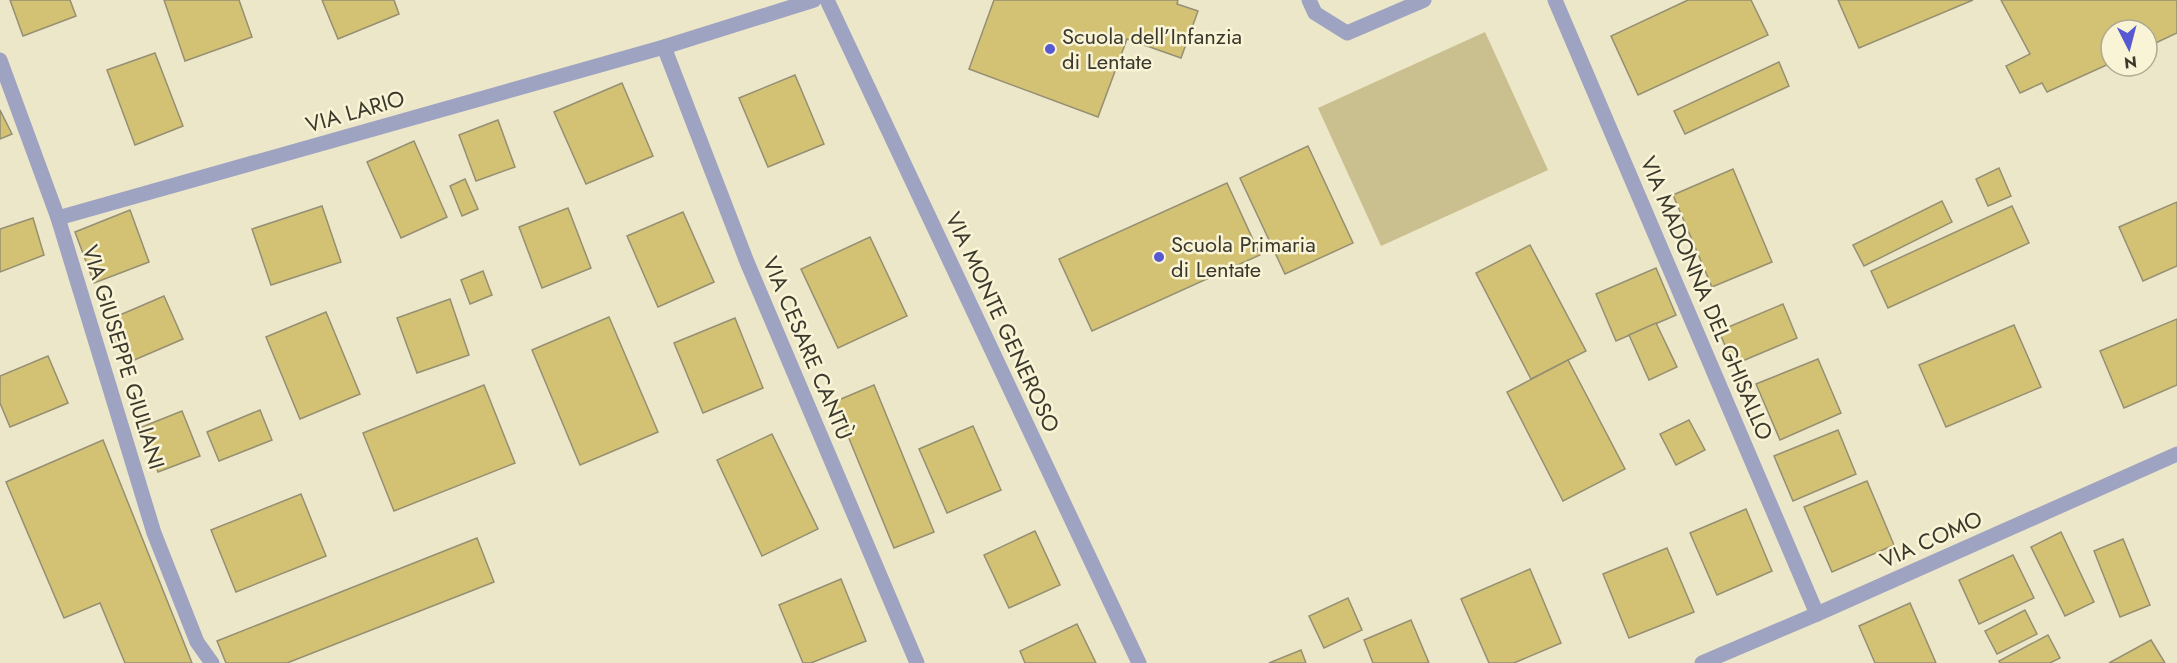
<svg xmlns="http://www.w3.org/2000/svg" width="2177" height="663" viewBox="0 0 2177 663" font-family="Jost,sans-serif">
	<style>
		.green { fill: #cabf8e }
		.building { fill: #d3c274; stroke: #958f73; stroke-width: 1.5 }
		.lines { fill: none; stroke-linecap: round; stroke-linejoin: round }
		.street { stroke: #9ea3c2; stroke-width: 15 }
		.poi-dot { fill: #5659d0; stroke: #faf4d6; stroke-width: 2 }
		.labels { text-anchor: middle; stroke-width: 5; stroke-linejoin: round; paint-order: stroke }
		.poi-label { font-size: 22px; fill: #3b392d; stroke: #faf4d6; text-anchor: start }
		.street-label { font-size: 22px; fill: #3b392d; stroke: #faf4d6 }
	</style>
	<rect width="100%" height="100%" fill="#ede7c9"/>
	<!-- green -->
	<polygon class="green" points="1485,32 1548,170 1381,246 1318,108"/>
	<!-- building -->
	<g class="building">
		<polygon points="10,0 70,0 76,16 23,36"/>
		<polygon points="164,0 239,0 252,37 185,61"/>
		<polygon points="322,0 394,0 399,14 338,39"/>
		<polygon points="994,0 1178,0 1177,4 1198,11 1181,58 1127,39 1098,117 969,69"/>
		<polygon points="1688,0 1751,0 1768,35 1638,95 1611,36"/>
		<polygon points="1838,0 1973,0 1859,48"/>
		<polygon points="2001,0 2177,0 2177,33 2147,47 2147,30 2111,30 2111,63 2047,92 2042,83 2020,93 2006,66 2030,54"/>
		<polygon points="155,53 183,126 135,145 107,70"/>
		<polygon points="1779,62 1789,86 1685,134 1674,111"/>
		<polygon points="795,75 824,144 768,167 739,98"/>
		<polygon points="622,83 653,156 586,184 554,112"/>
		<polygon points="0,110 12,134 0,139"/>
		<polygon points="498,120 515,167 476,181 459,135"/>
		<polygon points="414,141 447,217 401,238 367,162"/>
		<polygon points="1308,146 1353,243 1285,274 1240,178"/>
		<polygon points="1999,168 2011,196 1988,206 1976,179"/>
		<polygon points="1733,169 1772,262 1712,287 1673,195"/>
		<polygon points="465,179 478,209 462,216 450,186"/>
		<polygon points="1227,183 1260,255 1092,331 1059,259"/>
		<polygon points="1942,201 1952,222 1864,266 1853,245"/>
		<polygon points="2177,202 2177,266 2143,281 2119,227"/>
		<polygon points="322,206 341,262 271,285 252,229"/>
		<polygon points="2012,206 2029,243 1888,308 1871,271"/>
		<polygon points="568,208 591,268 542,288 519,227"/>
		<polygon points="130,210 149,262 94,283 75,232"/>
		<polygon points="683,212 714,282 658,307 627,236"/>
		<polygon points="33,218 44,255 0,272 0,229"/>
		<polygon points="870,237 907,316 838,348 801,269"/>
		<polygon points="1530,245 1586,351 1531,379 1476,273"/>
		<polygon points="1656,268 1676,315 1616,341 1596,294"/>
		<polygon points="483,271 492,295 470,304 461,280"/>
		<polygon points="164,296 183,339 125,364 106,321"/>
		<polygon points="450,299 469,355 417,373 397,318"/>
		<polygon points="1783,304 1797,338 1733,365 1719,331"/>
		<polygon points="326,312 360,394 300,419 266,337"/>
		<polygon points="609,317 658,432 580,465 532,350"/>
		<polygon points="735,318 763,388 703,413 674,343"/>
		<polygon points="2177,319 2177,385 2124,408 2100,351"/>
		<polygon points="1656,323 1677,367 1649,380 1629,335"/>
		<polygon points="2014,325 2041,387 1946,427 1919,365"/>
		<polygon points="48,356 68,403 10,427 0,403 0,376"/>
		<polygon points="1818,359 1841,413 1780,440 1756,384"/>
		<polygon points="1568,360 1625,469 1563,501 1507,392"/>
		<polygon points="484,385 515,463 394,511 363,433"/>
		<polygon points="874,385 934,532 894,548 834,402"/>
		<polygon points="260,410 272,440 219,461 207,432"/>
		<polygon points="182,411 200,456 158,472 142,427"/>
		<polygon points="1689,420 1705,450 1676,465 1660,434"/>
		<polygon points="973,426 1001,490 947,513 919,449"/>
		<polygon points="1838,430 1856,474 1793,501 1774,456"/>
		<polygon points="772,434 818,529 762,556 717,460"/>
		<polygon points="103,440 192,663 125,663 100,603 64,618 6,482"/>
		<polygon points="1867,481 1894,545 1832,572 1804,507"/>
		<polygon points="301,494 326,556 236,592 211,530"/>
		<polygon points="1746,509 1772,571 1717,595 1690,533"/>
		<polygon points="1035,531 1060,585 1009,608 984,555"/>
		<polygon points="2061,532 2094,602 2065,616 2031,547"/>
		<polygon points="477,538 494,582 287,663 226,663 217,641"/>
		<polygon points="2123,539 2150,605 2120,617 2094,551"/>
		<polygon points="1667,548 1694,612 1629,638 1603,574"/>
		<polygon points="2013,555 2034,598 1979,624 1959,580"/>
		<polygon points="1530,569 1561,643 1514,663 1489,663 1461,599"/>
		<polygon points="841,579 866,641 811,663 803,663 779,605"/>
		<polygon points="1348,598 1362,630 1324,648 1309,616"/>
		<polygon points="1910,603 1936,663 1875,663 1859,626"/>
		<polygon points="2025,610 2037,634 1997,654 1985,631"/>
		<polygon points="1411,620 1429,663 1373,663 1364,640"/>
		<polygon points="1077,624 1096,663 1025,663 1020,651"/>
		<polygon points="2048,635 2060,658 2050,663 2000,663 1999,661"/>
		<polygon points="2151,640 2165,663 2109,663"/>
		<polygon points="1301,650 1306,663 1269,663"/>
	</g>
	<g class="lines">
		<!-- street -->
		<g class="street">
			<polyline points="827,0 1139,663"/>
			<polyline points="1309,0 1315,13 1347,33 1424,0"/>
			<polyline points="1555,0 1817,614"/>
			<polyline points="664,47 747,262 917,663"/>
			<polyline points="0,60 58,218 154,533 197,642 212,663"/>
			<polyline points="58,218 664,47 814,0"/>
			<polyline points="1702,663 1817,614 2177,454"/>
		</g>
	</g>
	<!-- markers -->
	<g class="poi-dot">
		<circle cx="1050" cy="49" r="6"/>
		<circle cx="1159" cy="257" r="6"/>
	</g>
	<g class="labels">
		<!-- poi labels -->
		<g class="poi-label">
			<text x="1062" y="44">Scuola dell’Infanzia<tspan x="1062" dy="25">di Lentate</tspan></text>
			<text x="1171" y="252">Scuola Primaria<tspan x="1171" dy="25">di Lentate</tspan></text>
		</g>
		<!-- street labels -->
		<g class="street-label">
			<text transform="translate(355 111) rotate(-16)" y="8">VIA LARIO</text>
			<text transform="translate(1707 298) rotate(67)" y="8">VIA MADONNA DEL GHISALLO</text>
			<text transform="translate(1003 322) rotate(65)" y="8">VIA MONTE GENEROSO</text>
			<text transform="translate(808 348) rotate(67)" y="8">VIA CESARE CANTÙ</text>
			<text transform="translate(124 357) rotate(73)" y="8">VIA GIUSEPPE GIULIANI</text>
			<text transform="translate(1931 539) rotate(-24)" y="8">VIA COMO</text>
		</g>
	</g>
	<!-- north arrow -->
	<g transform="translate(2129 48) rotate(174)"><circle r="28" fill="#faf4d6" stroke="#aea992" stroke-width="1.5"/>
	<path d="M0-4.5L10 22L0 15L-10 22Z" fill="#5659d0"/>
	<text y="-9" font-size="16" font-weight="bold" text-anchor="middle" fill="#3b392d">N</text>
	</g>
</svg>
